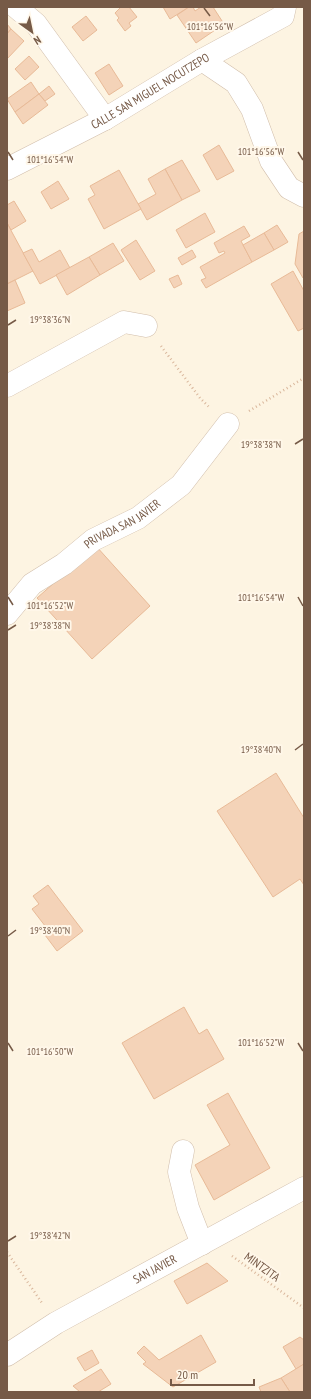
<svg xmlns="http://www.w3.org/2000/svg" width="311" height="1399" viewBox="0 0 311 1399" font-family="'PT Sans Narrow',sans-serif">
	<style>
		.building { fill: #f4d3b8; stroke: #e8ba97 }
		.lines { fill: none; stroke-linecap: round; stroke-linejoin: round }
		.minor-casing { stroke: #d1beab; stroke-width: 23 }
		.path { stroke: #d9b69b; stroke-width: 2.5; stroke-dasharray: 1 3; stroke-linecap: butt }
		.minor { stroke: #fff; stroke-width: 22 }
		.ticks { fill: none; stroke: #765a47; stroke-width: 1.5 }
		.labels { text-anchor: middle; stroke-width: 4; stroke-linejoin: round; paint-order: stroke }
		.street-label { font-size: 12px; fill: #765a47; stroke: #fff7e9 }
		.ticks-label { font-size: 10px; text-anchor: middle; fill: #765a47; stroke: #fff7e9; stroke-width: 4; stroke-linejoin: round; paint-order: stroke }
	</style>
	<rect width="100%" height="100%" fill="#fdf4e2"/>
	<!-- building -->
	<g class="building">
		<polygon points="121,7 129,7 137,17 129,23 131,26 125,31 117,20 119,18 115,13"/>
		<polygon points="163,7 189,7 170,19"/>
		<polygon points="189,7 193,7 195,11 201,7 213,7 224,24 196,43 177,15"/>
		<polygon points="86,16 97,30 83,41 72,27"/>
		<polygon points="7,24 11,29 7,34"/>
		<polygon points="11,29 24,41 7,59 7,34"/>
		<polygon points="29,56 39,67 25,80 15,69"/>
		<polygon points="109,64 123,86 109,95 95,73"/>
		<polygon points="31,82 39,94 15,112 7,99"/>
		<polygon points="49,86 55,94 45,101 39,94"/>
		<polygon points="39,94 48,105 23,124 15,112"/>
		<polygon points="219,145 234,171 217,180 203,155"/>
		<polygon points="182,160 200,191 182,200 165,169"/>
		<polygon points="165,169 182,200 147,220 138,204 156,194 148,179"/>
		<polygon points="119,170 141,209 104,229 88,199 95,195 90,186"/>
		<polygon points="58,181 69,199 51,209 41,192"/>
		<polygon points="14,201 26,221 11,230 7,223 7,205"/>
		<polygon points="205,213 215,232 186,248 176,230"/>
		<polygon points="7,223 33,271 7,284"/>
		<polygon points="277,225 288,242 274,250 264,233"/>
		<polygon points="244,226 250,236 241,241 252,262 206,288 201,280 206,278 200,267 225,253 224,251 219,253 214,243"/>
		<polygon points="304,231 304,278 303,278 295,264 299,234"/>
		<polygon points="264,233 274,250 252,262 243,245"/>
		<polygon points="136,240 155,271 140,280 121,250"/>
		<polygon points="113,243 124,261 100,275 89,257"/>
		<polygon points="32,249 39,262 60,250 70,268 40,284 23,253"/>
		<polygon points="192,250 196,257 182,265 178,258"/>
		<polygon points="89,257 100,275 67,295 56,275"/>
		<polygon points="293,271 304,291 304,328 298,331 271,284"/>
		<polygon points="178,275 182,284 174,288 169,279"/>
		<polygon points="15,280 25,303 7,311 7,284"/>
		<polygon points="96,546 150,606 92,659 37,598"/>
		<polygon points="276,773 304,818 304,885 300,879 273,897 217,811"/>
		<polygon points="48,885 83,931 57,951 45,935 49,931 32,909 39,904 33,896"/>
		<polygon points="184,1007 199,1034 207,1029 224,1059 154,1099 122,1043"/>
		<polygon points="228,1093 270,1168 214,1200 195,1165 230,1145 207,1105"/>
		<polygon points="207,1263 228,1281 187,1304 174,1281"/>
		<polygon points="201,1335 216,1362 173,1387 143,1364 146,1362 137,1353 144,1346 159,1360"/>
		<polygon points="300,1337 304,1340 304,1364 296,1369 283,1347"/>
		<polygon points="92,1350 99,1363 85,1371 77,1358"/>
		<polygon points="304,1364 304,1392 290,1392 281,1378"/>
		<polygon points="101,1369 111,1384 98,1392 80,1392 73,1386"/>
		<polygon points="281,1378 290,1392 261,1392 259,1387"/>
	</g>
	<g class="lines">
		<!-- minor casing -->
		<g class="minor-casing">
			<g id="minor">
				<polyline points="16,7 36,24 105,119"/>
				<polyline points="202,60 236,83 252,109 271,161 289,188 304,196"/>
				<path id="s1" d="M7,169L105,119L202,60L283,16L285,7"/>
				<polyline points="7,386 124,322 146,326"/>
				<path id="s2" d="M7,614L32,584L64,564L93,540L138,518L181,485L228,424"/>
				<polyline points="183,1151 179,1172 188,1208 202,1244"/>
				<path id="s3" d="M7,1355L56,1323L304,1188"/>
			</g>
		</g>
		<!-- path -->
		<g class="path">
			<polyline points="161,346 200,398 210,408"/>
			<polyline points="249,411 304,378"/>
			<polyline points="7,1252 42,1303"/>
			<polyline points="232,1256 304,1308"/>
		</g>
		<!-- minor -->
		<use href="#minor" class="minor"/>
	</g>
	<!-- ticks -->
	<path class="ticks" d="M204,8L210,16M8,152L13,160M298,152L303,160M8,325L16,320M295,444L303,439M8,597L13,605M298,597L303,606M8,630L16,625M295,750L303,744M8,936L16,930M8,1043L13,1051M298,1043L303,1051M8,1241L16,1236"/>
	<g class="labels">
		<!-- street labels -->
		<g class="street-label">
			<text dy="4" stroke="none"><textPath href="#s1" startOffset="163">CALLE SAN MIGUEL NOCUTZEPO</textPath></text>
			<text dy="4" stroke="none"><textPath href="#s2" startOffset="148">PRIVADA SAN JAVIER</textPath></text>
			<text transform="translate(262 1267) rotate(36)" y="4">MINTZITA</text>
			<text dy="4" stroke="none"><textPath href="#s3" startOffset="171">SAN JAVIER</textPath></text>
		</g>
	</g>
	<g class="ticks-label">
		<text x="210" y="30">101°16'56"W</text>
		<text x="261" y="155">101°16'56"W</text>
		<text x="50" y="163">101°16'54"W</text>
		<text x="50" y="323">19°38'36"N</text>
		<text x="261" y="448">19°38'38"N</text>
		<text x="261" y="601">101°16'54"W</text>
		<text x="50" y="609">101°16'52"W</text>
		<text x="50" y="629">19°38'38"N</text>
		<text x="261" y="753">19°38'40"N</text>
		<text x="50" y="934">19°38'40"N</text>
		<text x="261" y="1046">101°16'52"W</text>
		<text x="50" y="1055">101°16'50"W</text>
		<text x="50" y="1239">19°38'42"N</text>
	</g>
	<!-- border -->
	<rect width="311" height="1399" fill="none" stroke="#765a47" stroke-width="16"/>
	<!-- north arrow -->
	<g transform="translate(32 32) rotate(147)" stroke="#fff7e9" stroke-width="3" paint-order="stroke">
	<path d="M0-3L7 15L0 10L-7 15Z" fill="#765a47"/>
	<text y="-6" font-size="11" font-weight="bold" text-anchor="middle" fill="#765a47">N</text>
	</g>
	<!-- scale -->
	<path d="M171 1379v6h83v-6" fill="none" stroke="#765a47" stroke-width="2"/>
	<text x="177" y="1379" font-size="12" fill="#765a47" stroke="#fff7e9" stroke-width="3" paint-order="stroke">20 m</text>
</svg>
